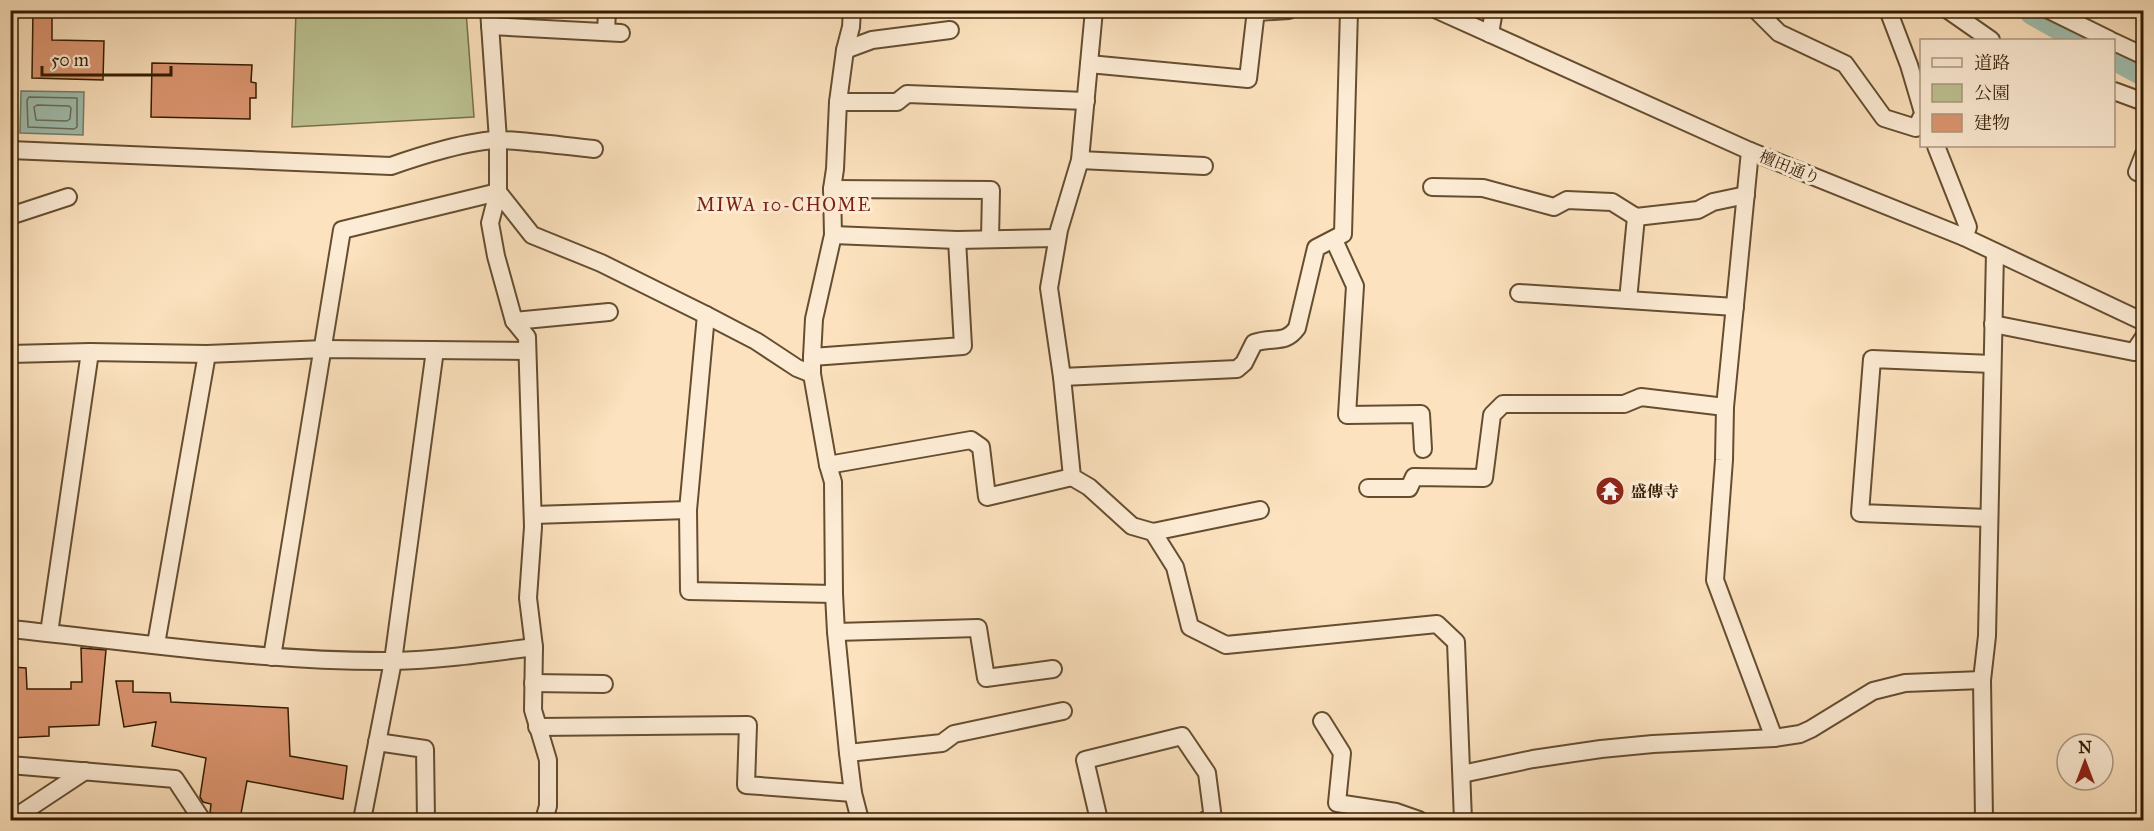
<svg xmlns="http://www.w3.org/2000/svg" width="2154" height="831" viewBox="0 0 2154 831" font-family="'IM FELL Great Primer','Noto Serif JP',serif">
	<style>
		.green { fill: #bdc393; stroke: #78704a; stroke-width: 1.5 }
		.water { fill: #9fbeae; stroke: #747d68; stroke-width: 1.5 }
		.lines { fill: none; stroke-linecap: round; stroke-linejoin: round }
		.shore { stroke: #696d57; stroke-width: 1.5 }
		.river { stroke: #9fbeae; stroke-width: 32 }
		.building { fill: #dd9772; stroke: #331c00; stroke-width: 1.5 }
		.minor-casing { stroke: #654e30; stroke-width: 20 }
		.minor { stroke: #fdecd5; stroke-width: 16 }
		.labels { text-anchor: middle; stroke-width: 6; stroke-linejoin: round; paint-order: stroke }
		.street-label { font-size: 16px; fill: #331c00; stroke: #fdecd5 }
		.poi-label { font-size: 16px; font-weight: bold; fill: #331c00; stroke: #fdecd5; text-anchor: start }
		.neighbourhood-label { font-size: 18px; letter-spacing: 1.5px; fill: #7a1f14; stroke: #fdecd5 }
	</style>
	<rect width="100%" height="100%" fill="#fce2be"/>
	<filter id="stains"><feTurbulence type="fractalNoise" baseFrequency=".00333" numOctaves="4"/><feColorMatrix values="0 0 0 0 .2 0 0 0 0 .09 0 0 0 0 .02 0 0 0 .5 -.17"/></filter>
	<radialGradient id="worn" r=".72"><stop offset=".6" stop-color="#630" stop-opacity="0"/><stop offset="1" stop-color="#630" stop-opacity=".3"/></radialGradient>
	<!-- green -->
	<polygon class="green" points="296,11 466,11 474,117 292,127"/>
	<!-- water -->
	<polygon class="water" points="21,91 84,92 83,135 20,133"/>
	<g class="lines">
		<!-- shore -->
		<g class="shore">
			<polygon points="29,97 77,98 77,127 74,129 28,127 27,100"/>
			<polygon points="37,105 69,106 71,108 70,119 67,121 36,120 34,107"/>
		</g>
		<!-- river -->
		<g class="river">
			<polyline points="2035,10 2089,40"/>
			<polyline points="2114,54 2144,70"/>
		</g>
	</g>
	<!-- building -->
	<g class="building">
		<polygon points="33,10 52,10 52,40 104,41 103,80 32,78"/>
		<polygon points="152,63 252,65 251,82 256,83 256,98 250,98 250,119 151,117"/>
		<polygon points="81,648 106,650 99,725 49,727 49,736 10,738 12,667 26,668 27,689 71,689 71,682 82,682"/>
		<polygon points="116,681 133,681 133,692 170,693 171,702 288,708 290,756 347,766 343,799 247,781 240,819 210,813 211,804 203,802 200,797 206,758 152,746 156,722 124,727"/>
	</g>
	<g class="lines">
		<!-- minor casing -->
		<g class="minor-casing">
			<g id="minor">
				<polyline points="489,10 498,140 498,192 490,223 496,256 514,321 527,337 533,527 528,598 534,647 533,710 548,760 548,806 544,820"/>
				<polyline points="852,10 851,27 845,50 838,102 835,169 832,189 833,235 814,319 812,357 812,374 828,465 833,482 834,594 836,632 848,753 853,793 860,820"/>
				<polyline points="1094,10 1080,160 1059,230 1049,288 1062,377 1072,477 1089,487 1132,526 1153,532 1175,567 1190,627 1226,645 1437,624 1456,642 1463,820"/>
				<polyline points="1437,10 1750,151 1964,237 2144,322"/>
				<polyline points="1756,10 1779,33 1845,64 1884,118 1916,128 1922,116"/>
				<polyline points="1888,10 1909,65 1922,109"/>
				<polyline points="1948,10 1991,40"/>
				<polyline points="2049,10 2110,40"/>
				<polyline points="1257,12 1289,10"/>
				<polyline points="490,26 621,33"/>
				<polyline points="606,32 607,10"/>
				<polyline points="1490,34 1494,10"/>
				<polyline points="2114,42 2144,56"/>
				<polyline points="845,50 872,40 950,30"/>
				<polyline points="1089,64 1248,79 1256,10"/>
				<polyline points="2114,91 2144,102"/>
				<polyline points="838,102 897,102 907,94 1086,101"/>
				<polyline points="1936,146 1968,227 1964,237"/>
				<path d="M10,150L391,166C419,156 470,140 500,140C531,141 563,146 594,149"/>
				<polyline points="1750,151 1725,407 1724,460 1715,580 1774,738"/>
				<polyline points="2144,154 2137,172 2144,175"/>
				<polyline points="1080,160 1204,166"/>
				<polyline points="1432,187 1483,188 1554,207 1567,200 1612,202 1636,217 1628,300"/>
				<polyline points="832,189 991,190 990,239"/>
				<polyline points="498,192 532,235 601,263 706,315 756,341 797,368 812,374"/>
				<polyline points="10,216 68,197"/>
				<polyline points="1636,217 1698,210 1713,202 1746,195"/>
				<polyline points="833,235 957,240 1057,238"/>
				<polyline points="1334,240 1355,286 1347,415 1421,414 1423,449"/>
				<polyline points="1519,293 1735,307"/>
				<polyline points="706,315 688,510 689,591 834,594"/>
				<polyline points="514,321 609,312"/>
				<polyline points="1993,324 2134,352 2144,337"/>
				<polyline points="10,354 90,352 207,354 324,349 527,351"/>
				<polyline points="812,357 963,346 957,240"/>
				<path d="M1062,377L1237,369L1244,363L1254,343C1273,336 1285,345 1297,328L1316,248L1343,234L1349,10"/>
				<polyline points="828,465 971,440 981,447 987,497 1072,477"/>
				<polyline points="1368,488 1409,488 1414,477 1484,478 1492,415 1503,404 1624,404 1641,397 1725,407"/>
				<polyline points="533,515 688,510"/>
				<polyline points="1988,518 1860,513 1872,359 1992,364"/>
				<polyline points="1153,532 1260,510"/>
				<path d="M10,629C137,642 265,662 393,661C441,660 487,653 534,647"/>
				<polyline points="836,632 978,628 986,678 1053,669"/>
				<polyline points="49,633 90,352"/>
				<polyline points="156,644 207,354"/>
				<polyline points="272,657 342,230 498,192"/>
				<polyline points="533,683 604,684"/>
				<polyline points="1322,721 1342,753 1337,803 1396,812 1419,820"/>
				<polyline points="537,727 748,725 746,785 853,793"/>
				<polyline points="377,742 425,749 426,820"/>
				<polyline points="848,753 942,743 954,734 1063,711"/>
				<polyline points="10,765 175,779 202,820"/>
				<polyline points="1462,774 1533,759 1601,749 1653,744 1774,738 1800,734 1811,729 1873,691 1905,683 1982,680"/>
				<polyline points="11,820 85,771"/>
				<polyline points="362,820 393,661 435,350"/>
				<polyline points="1099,820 1085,760 1182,736 1207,773 1213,819 1206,820"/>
				<polyline points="1984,820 1982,680 1987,636 1995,252"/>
			</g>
		</g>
		<!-- minor -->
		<use href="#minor" class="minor"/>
	</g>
	<!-- icons -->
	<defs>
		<g id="temple-disc" transform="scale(1.5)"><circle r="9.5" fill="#8f2418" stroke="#fdecd5"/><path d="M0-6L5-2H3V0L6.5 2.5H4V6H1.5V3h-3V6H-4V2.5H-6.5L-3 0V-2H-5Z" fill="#fff"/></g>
	</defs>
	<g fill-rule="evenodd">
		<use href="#temple-disc" x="1610" y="491"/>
	</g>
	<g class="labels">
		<!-- street labels -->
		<g class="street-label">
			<text transform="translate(1790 167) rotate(22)" y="6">檀田通り</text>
		</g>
		<!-- poi labels -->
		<g class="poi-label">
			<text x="1631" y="497">盛傳寺</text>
		</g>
		<!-- neighbourhood labels -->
		<g class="neighbourhood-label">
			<text x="784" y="211">MIWA 10-CHOME</text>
		</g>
	</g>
	<!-- margin -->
	<rect width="2154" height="831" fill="none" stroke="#fce2be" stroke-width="36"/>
	<rect x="12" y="12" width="2130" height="807" fill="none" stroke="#331c00" stroke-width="3"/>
	<rect x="18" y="18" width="2118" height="795" fill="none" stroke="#331c00" stroke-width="1.5"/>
	<!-- legend -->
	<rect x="1920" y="39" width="195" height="108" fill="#fdecd5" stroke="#ac9980" stroke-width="1.5"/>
	<rect x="1932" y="58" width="30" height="9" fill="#fdecd5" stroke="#ac9980" stroke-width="1.5"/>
	<text x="1974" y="69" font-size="18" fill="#331c00">道路</text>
	<rect x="1932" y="84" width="30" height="18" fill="#bdc393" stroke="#ac9980" stroke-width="1.5"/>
	<text x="1974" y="99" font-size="18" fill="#331c00">公園</text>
	<rect x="1932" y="114" width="30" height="18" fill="#dd9772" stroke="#ac9980" stroke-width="1.5"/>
	<text x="1974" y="129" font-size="18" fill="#331c00">建物</text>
	<!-- north arrow -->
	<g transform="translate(2085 762)"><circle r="28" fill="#fdecd5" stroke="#ac9980" stroke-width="1.5"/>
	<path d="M0-4.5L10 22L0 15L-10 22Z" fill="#8f2418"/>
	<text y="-9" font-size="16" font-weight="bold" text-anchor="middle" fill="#331c00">N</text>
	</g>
	<!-- scale -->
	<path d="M42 66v9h129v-9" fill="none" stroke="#331c00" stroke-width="3"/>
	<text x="51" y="66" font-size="18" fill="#331c00" stroke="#fdecd5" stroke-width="4.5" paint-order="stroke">50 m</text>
	<rect width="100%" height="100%" filter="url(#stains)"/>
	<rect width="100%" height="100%" fill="url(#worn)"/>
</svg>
